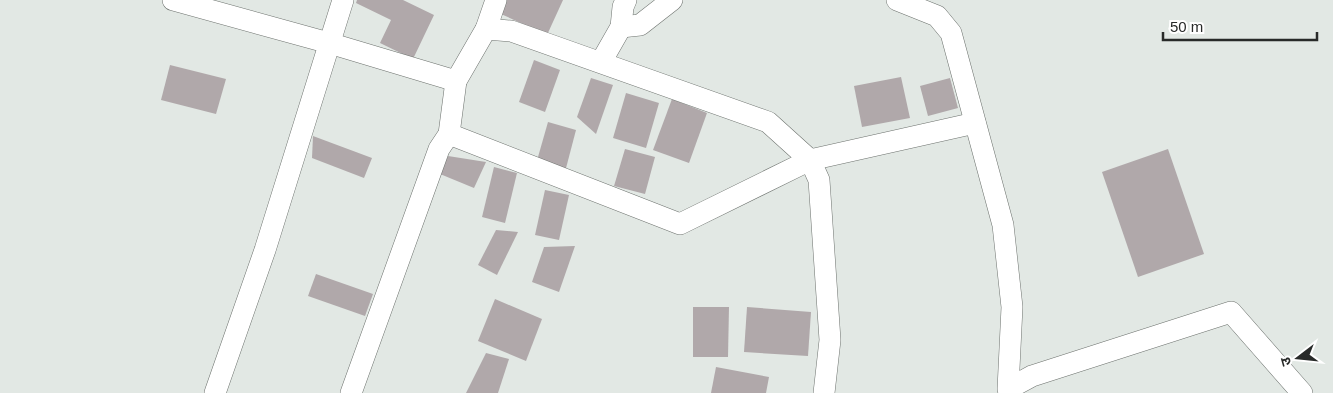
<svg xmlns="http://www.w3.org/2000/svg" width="1333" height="393" viewBox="0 0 1333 393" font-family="Arial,'Noto Sans Devanagari',sans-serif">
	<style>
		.building { fill: #b0a8aa }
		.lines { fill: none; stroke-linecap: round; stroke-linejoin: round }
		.street-casing { stroke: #6d726e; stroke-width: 22 }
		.street { stroke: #fff; stroke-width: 21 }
	</style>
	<rect width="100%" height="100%" fill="#e2e8e4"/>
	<!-- building -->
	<g class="building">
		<polygon points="357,0 403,0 434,15 413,59 380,43 391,20 356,3"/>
		<polygon points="507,0 563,0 547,35 501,14"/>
		<polygon points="534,60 560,70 545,112 519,102"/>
		<polygon points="170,65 226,79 216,114 161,100"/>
		<polygon points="901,77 910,118 862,127 854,86"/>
		<polygon points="591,78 613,85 596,134 577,117"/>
		<polygon points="950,78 958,108 928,116 920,86"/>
		<polygon points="626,93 659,103 646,148 613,138"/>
		<polygon points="672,99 707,113 689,163 653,150"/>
		<polygon points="548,122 576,130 565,172 536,164"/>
		<polygon points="313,136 372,158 364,178 312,158"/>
		<polygon points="625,149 655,157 645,194 614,186"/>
		<polygon points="1168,149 1204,254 1138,277 1102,172"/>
		<polygon points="448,156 486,162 474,188 440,174"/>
		<polygon points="494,167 517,173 505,223 482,217"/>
		<polygon points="545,190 569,195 559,240 535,235"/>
		<polygon points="496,230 518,232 497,275 478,265"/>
		<polygon points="575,246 559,292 532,282 544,247"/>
		<polygon points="316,274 373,294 365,316 308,296"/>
		<polygon points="495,299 542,319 526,361 478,341"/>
		<polygon points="693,307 729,307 728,357 693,357"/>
		<polygon points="747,307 811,312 808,356 744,352"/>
		<polygon points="486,353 509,359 498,393 466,393"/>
		<polygon points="716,367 769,377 766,393 711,393"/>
	</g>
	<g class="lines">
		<!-- street casing -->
		<g class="street-casing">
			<g id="street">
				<polyline points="173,0 329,43 456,81"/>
				<polyline points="897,0 937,16 951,33 1003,225 1012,307 1008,389 1032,376 1231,312 1302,393"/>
				<polyline points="621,27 640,25 672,0"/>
				<polyline points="486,29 511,31 768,122 810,160 819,180 830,340 824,393"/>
				<polyline points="601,62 621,27 623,7 626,0"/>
				<polyline points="449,134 680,224 810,160 975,123"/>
				<polyline points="215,393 265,250 343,0"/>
				<polyline points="351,393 439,149 449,134 456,81 486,29 496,0"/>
			</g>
		</g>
		<!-- street -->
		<use href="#street" class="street"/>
	</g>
	<!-- north arrow -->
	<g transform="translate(1298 358) rotate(254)" stroke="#ffffff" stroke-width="4" paint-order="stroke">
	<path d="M0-4L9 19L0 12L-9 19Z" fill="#282a29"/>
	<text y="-8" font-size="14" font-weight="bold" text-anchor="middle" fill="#282a29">उ</text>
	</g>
	<!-- scale -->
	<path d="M1163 32v8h154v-8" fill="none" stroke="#282a29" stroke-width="2.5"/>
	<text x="1170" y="32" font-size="15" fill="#282a29" stroke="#ffffff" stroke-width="4" paint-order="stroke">50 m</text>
</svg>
